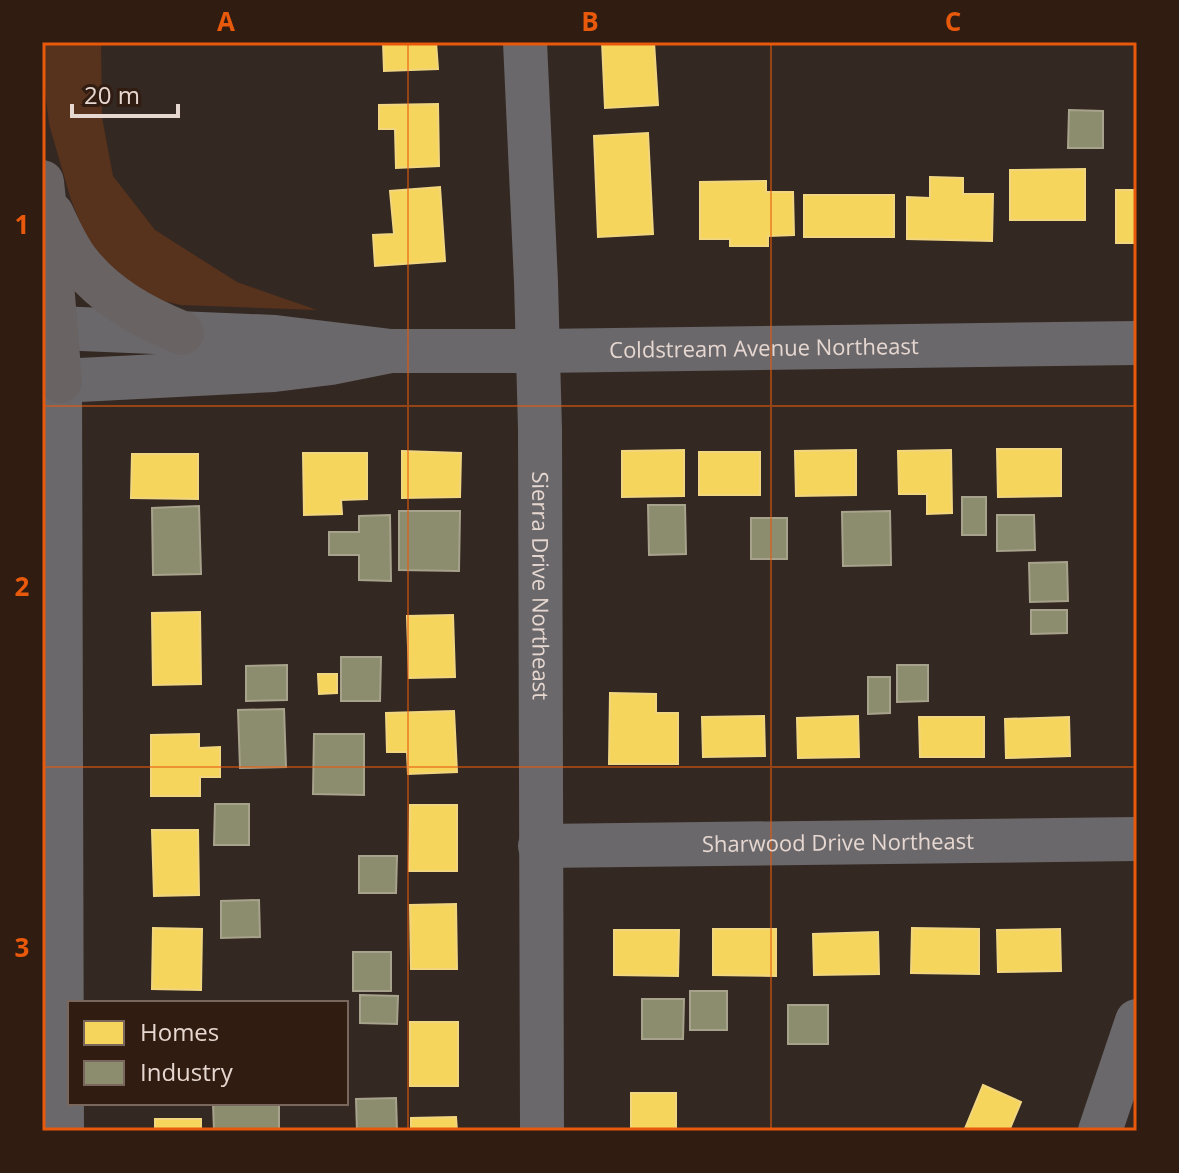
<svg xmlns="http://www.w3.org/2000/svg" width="1179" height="1173" viewBox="0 0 1179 1173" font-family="'Open Sans',sans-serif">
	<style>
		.green { fill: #57321d }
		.homes { fill: #f6d55c; stroke: #f1d67f; stroke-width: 2 }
		.industry { fill: #8c8c6e; stroke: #a7a28b; stroke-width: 2 }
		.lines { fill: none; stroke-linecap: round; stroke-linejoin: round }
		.minor { stroke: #6a686b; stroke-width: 44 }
		.highway { stroke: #696363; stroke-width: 44 }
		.grid { fill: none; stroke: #e8590c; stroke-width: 2; stroke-opacity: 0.55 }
		.labels { text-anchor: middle; stroke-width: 8; stroke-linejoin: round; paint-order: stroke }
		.street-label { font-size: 22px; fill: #e6d7d0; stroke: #301c11 }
		.neatline { fill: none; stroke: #e8590c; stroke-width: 3 }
		.grid-label { font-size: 26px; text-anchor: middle; font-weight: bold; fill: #e8590c }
	</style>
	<rect width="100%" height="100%" fill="#342822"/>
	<!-- green -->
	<polygon class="green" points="42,42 101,42 102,117 113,176 155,230 237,282 317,310 181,305 146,297 90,247 71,200 49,124 42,66"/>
	<!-- homes -->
	<g class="homes">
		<polygon points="383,42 436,42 438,69 384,71"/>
		<polygon points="602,42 654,42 658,105 605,108"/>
		<polygon points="438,104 439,166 396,168 395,129 379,129 379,105"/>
		<polygon points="648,133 653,234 598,237 594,136"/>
		<polygon points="1085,169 1085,220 1010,220 1010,170"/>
		<polygon points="930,177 963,178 963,194 993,194 992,241 907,239 907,197 930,198"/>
		<polygon points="766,181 766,192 793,192 794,235 768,236 768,246 730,246 730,239 700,239 700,182"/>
		<polygon points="440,187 445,261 375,266 373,235 394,234 390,191"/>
		<rect x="1116" y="190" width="21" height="53"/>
		<rect x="804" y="195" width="90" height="42"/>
		<polygon points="997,449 1061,449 1061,496 998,497"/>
		<polygon points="684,450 684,496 622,497 622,451"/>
		<polygon points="856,450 856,495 796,496 795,451"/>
		<polygon points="951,450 952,513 927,514 927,494 899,494 898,451"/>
		<polygon points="402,451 461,453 460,497 402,498"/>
		<rect x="699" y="452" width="61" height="43"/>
		<polygon points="303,453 367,453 367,499 341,500 342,514 304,515"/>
		<polygon points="132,454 198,454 198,499 131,498"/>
		<polygon points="200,612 201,684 153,685 152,613"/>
		<polygon points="453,615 455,677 409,678 407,616"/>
		<polygon points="318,674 337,674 337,693 319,694"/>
		<polygon points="610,693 656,694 656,713 678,713 678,764 609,764"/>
		<polygon points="454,711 457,772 408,774 407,752 387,752 386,713"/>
		<polygon points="764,716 765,756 703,757 702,717"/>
		<polygon points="858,716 859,757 798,758 797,718"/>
		<polygon points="919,717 984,717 984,757 920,757"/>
		<polygon points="1069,717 1070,756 1006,758 1005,719"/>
		<polygon points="199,734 199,748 220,747 220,777 200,777 200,796 151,796 151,735"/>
		<polygon points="410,805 457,805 457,871 409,871"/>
		<polygon points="152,830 198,830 199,895 154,896"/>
		<polygon points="456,904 457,969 411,969 410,905"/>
		<polygon points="153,928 202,929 201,990 152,989"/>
		<polygon points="912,928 979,929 979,974 911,973"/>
		<polygon points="713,929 776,929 776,976 713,975"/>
		<polygon points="1060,929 1061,971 998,972 997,930"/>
		<polygon points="614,930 679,930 678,976 614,975"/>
		<polygon points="878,932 879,974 814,975 813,934"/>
		<rect x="410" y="1022" width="48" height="64"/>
		<polygon points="983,1085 1021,1102 1009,1131 964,1131"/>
		<rect x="631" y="1093" width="45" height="38"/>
		<polygon points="456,1117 457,1131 411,1131 411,1118"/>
		<rect x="155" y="1119" width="46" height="12"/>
	</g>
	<!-- industry -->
	<g class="industry">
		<polygon points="1069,110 1103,111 1103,148 1068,148"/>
		<rect x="962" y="497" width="24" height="38"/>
		<polygon points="648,505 685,505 686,554 649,555"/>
		<polygon points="199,506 201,574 153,575 152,508"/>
		<polygon points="399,511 460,511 459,571 399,570"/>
		<polygon points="890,511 891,565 843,566 842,512"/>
		<polygon points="390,515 391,581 359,580 359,555 329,555 329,532 359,532 359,516"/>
		<polygon points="997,515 1034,515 1035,550 997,551"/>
		<rect x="751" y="518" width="36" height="41"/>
		<polygon points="1067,562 1068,601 1030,602 1029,563"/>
		<polygon points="1031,610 1067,610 1067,633 1031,634"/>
		<polygon points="341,657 381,657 380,701 341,701"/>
		<polygon points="287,665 287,700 246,701 246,666"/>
		<polygon points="897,665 928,665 928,701 897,702"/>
		<polygon points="868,677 890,677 890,713 868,714"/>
		<polygon points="284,709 286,767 240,768 238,710"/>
		<polygon points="314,734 364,734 364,795 313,794"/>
		<polygon points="215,804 249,804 249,845 214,845"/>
		<polygon points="359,856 397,856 396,893 359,893"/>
		<polygon points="259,900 260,937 221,938 221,901"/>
		<rect x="353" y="952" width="38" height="39"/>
		<rect x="690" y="991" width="37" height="39"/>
		<polygon points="360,995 398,996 397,1024 360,1023"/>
		<polygon points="642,999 684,999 683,1039 642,1039"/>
		<rect x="788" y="1005" width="40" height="39"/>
		<polygon points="396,1098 397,1131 357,1131 356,1099"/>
		<polygon points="213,1103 279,1103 279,1131 214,1131"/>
	</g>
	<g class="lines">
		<!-- minor -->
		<g class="minor">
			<path id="s1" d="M525,42L536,282L540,429L542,1131"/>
			<path id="s2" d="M57,328L275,337L391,351H538L1137,343"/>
			<path id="s3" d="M540,846L1137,839"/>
			<polyline points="62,1131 60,381 274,370 331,363 391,351"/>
			<polyline points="1100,1131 1137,1021"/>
		</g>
		<!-- highway -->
		<g class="highway">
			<polyline points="42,182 49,247 60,381"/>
			<path d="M52,214C60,231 67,248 79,263C106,297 143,317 182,333"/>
		</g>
	</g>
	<!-- grid -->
	<path class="grid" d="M408,42V1131M771,42V1131M42,406H1137M42,767H1137"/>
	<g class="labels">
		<!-- street labels -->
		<g class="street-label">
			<text dy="8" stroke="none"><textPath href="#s2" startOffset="708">Coldstream Avenue Northeast</textPath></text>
			<text dy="8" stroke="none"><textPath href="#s1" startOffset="544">Sierra Drive Northeast</textPath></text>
			<text dy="8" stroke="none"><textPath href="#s3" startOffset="298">Sharwood Drive Northeast</textPath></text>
		</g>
	</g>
	<!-- border -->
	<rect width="1179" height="1173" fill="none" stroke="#301c11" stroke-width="88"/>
	<!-- legend -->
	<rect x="68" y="1001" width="280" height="104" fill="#301c11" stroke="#79675d" stroke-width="2"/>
	<rect x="84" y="1021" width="40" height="24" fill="#f6d55c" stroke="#79675d" stroke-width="2"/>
	<text x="140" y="1041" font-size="24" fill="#e6d7d0">Homes</text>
	<rect x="84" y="1061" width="40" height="24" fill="#8c8c6e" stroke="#79675d" stroke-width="2"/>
	<text x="140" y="1081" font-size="24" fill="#e6d7d0">Industry</text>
	<!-- scale -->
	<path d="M72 104v12h106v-12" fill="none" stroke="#e6d7d0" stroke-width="4"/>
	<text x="84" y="104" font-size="24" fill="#e6d7d0" stroke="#301c11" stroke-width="6" paint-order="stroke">20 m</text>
	<rect x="44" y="44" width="1091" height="1085" class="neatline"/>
	<g class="grid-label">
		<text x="226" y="31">A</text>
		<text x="590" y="31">B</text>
		<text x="953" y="31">C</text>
		<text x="22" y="234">1</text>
		<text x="22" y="596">2</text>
		<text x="22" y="957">3</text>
	</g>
</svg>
